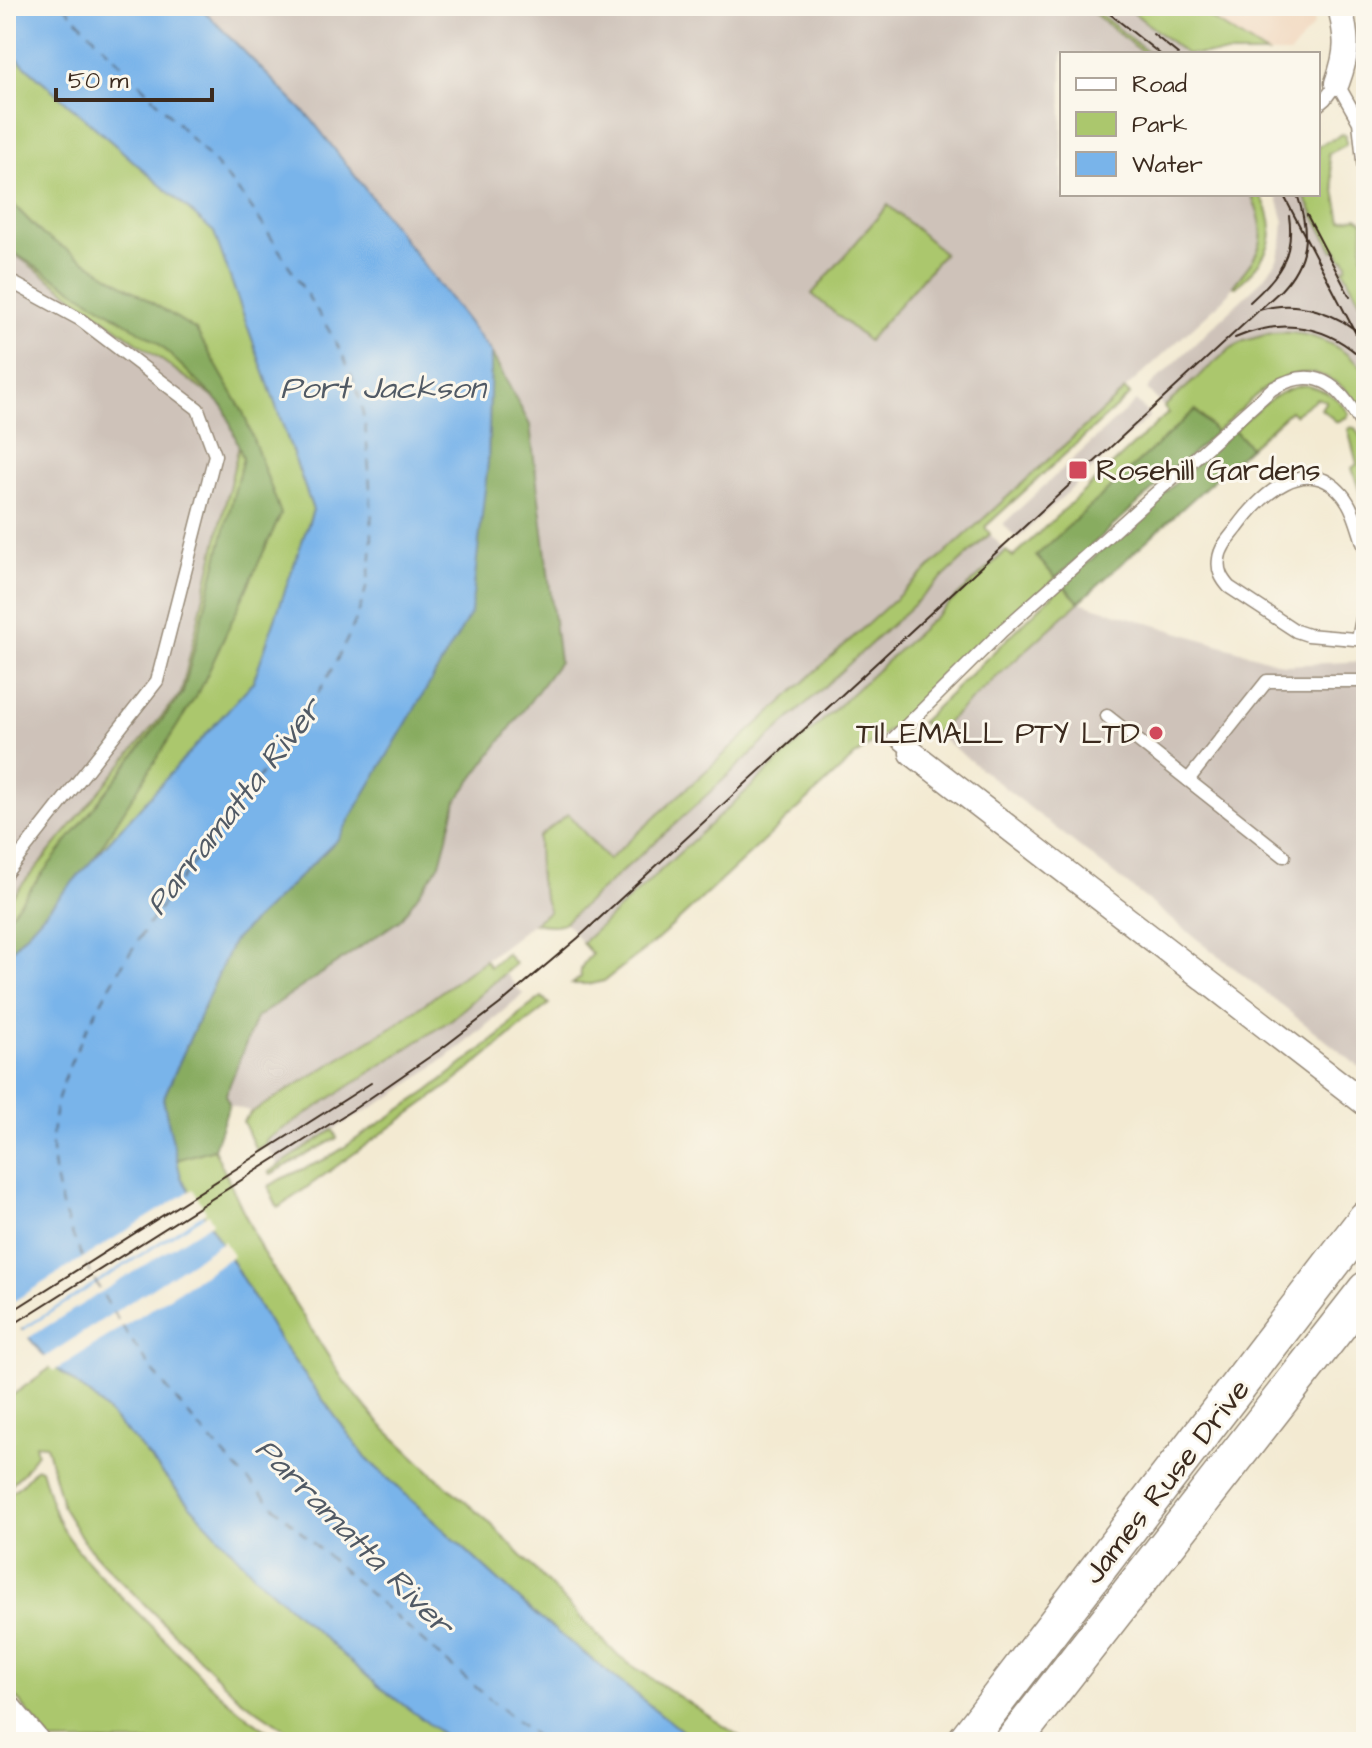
<svg xmlns="http://www.w3.org/2000/svg" width="1372" height="1748" viewBox="0 0 1372 1748" font-family="'Architects Daughter',sans-serif">
	<style>
		.built { fill: #f0d6bc }
		.industrial { fill: #cec2b9 }
		.green { fill: #abc76d; stroke: #737846; stroke-width: 2 }
		.forest { fill: #88ac60; stroke: #626b3f; stroke-width: 2 }
		.water { fill: #79b4ea; stroke: #5a6f84; stroke-width: 2 }
		.pier { fill: #f3ead2 }
		.lines { fill: none; stroke-linecap: round; stroke-linejoin: round }
		.ferry { stroke: #515a65; stroke-width: 2; stroke-dasharray: 10 8; stroke-linecap: butt }
		.lane-casing { stroke: #978a78; stroke-width: 15 }
		.street-casing { stroke: #978a78; stroke-width: 27 }
		.primary-casing { stroke: #978a78; stroke-width: 39 }
		.lane { stroke: #fff; stroke-width: 12 }
		.street { stroke: #fff; stroke-width: 24 }
		.primary { stroke: #fff; stroke-width: 36 }
		.tram { stroke: #3b2a1e; stroke-width: 2 }
		.poi-dot { fill: #d1495b; stroke: #fbf7ec; stroke-width: 3 }
		.labels { text-anchor: middle; stroke-width: 6; stroke-linejoin: round; paint-order: stroke }
		.poi-label { font-size: 30px; fill: #3b2a1e; stroke: #fbf7ec; text-anchor: start }
		.street-label { font-size: 30px; fill: #3b2a1e; stroke: #fbf7ec }
		.water-label { font-size: 32px; font-style: italic; fill: #515a65; stroke: #fbf7ec }
	</style>
	<rect width="100%" height="100%" fill="#fbf7ec"/>
	<filter id="ink" filterUnits="userSpaceOnUse"><feTurbulence type="fractalNoise" baseFrequency=".0125" numOctaves="2"/><feDisplacementMap in="SourceGraphic" scale="16" xChannelSelector="R" yChannelSelector="G"/><feConvolveMatrix kernelMatrix="1 2 1 2 8 2 1 2 1" color-interpolation-filters="sRGB"/></filter>
	<filter id="wash" filterUnits="userSpaceOnUse"><feTurbulence type="fractalNoise" baseFrequency=".006" numOctaves="4" result="noise"/><feDisplacementMap in="SourceGraphic" scale="32" xChannelSelector="R" yChannelSelector="G"/><feGaussianBlur stdDeviation="1.8" result="paint"/><feColorMatrix in="noise" values="0 0 0 0 0 0 0 0 0 0 0 0 0 0 0 0 0 1.4 0 .05"/><feComposite in="paint" operator="in"/></filter>
	<g filter="url(#wash)">
		<rect width="100%" height="100%" fill="#f3ead2"/>
		<!-- built -->
		<polygon class="built" points="1191,6 1311,6 1314,25 1290,54 1267,54"/>
		<!-- industrial -->
		<g class="industrial">
			<polygon points="199,6 1085,6 1144,54 1062,54 1062,194 1251,194 1261,219 1262,241 1255,257 1224,299 608,860 567,815 538,838 539,880 549,911 472,970 395,1025 252,1112 229,1105 226,1094 256,1018 400,920 440,864 457,800 559,662 530,425 491,352 311,119"/>
			<polygon points="1090,6 1125,6 1186,54 1150,54"/>
			<polygon points="1276,194 1303,194 1333,251 1337,249 1347,264 1343,269 1366,313 1366,372 1342,349 1326,341 1297,333 1272,333 1244,341 1231,348 1164,407 1147,389 1257,285 1268,273 1277,259 1282,244 1284,222"/>
			<polygon points="6,248 157,342 224,407 243,458 183,693 6,920"/>
			<polygon points="1136,401 1150,416 1017,539 1003,524"/>
			<polygon points="990,534 1006,551 582,943 565,922 673,826"/>
			<polygon points="1079,602 1286,665 1366,661 1366,1072 935,733"/>
			<polygon points="505,973 523,994 462,1046 395,1094 333,1130 279,1166 265,1144 267,1139 452,1019"/>
		</g>
		<!-- green -->
		<g class="green">
			<polygon points="1085,6 1090,6 1150,54 1144,54"/>
			<polygon points="1125,6 1191,6 1267,54 1186,54"/>
			<polygon points="6,49 214,232 313,510 254,682 93,860 204,681 29,921 17,951 6,965 6,904 181,693 240,441 228,408 6,248 6,200 42,234 6,197"/>
			<polygon points="1342,134 1346,135 1346,145 1328,154 1341,221 1358,217 1363,222 1362,255 1366,271 1366,313 1343,269 1347,267 1347,263 1344,258 1342,259 1337,249 1333,251 1303,194 1318,194 1318,146"/>
			<path d="M1255,194H1260C1283,234 1268,259 1236,287L1233,286C1262,248 1270,243 1252,196Z"/>
			<polygon points="888,205 944,253 868,341 812,294"/>
			<path d="M1272,333C1308,330 1342,344 1366,372V423C1361,414 1357,404 1351,396C1345,387 1335,382 1326,377C1283,358 1246,406 1216,432L1196,410L1037,557L1056,578L891,729L856,755L656,941L604,981L592,984H572L581,977C579,967 585,961 592,954L582,943L1006,551L1013,557L1168,413L1164,407L1231,348L1244,341Z"/>
			<path d="M1305,385C1325,390 1337,396 1349,413L1347,417L1337,422L1321,409L1326,401L1317,398L1294,415L1290,411L1250,447L1234,430C1256,411 1275,389 1305,385Z"/>
			<path d="M1125,390L1130,395L985,527L990,534L673,826L565,922C556,927 543,925 534,923L549,911L539,880L538,837L568,814L608,860Z"/>
			<polygon points="1352,427 1356,429 1366,447 1366,511 1352,468 1357,464 1348,429"/>
			<polygon points="1063,585 1079,602 935,733 921,722"/>
			<polygon points="506,953 515,964 452,1019 294,1122 267,1139 265,1144 256,1150 243,1121 252,1112 395,1025 485,960 490,967"/>
			<polygon points="542,997 549,1004 454,1082 278,1208 268,1187 281,1179 328,1158 428,1091 500,1035 518,1015"/>
			<polygon points="333,1130 337,1138 271,1174 269,1172"/>
			<polygon points="214,1149 262,1251 344,1381 380,1424 436,1477 488,1521 619,1657 748,1742 696,1742 537,1616 366,1458 281,1343 181,1177 176,1160"/>
			<polygon points="53,1366 93,1397 138,1444 184,1499 261,1581 453,1742 304,1742 239,1698 102,1562 85,1543 63,1508 46,1445 35,1444 37,1453 22,1474 6,1489 6,1400"/>
			<path d="M38,1468L41,1469C47,1488 51,1508 61,1526C84,1563 117,1592 147,1622C190,1665 231,1711 285,1742H52L6,1685V1496L22,1484L35,1469Z"/>
		</g>
		<!-- forest -->
		<g class="forest">
			<polygon points="6,197 42,234 196,330 243,412 281,514 201,688 93,860 6,956 6,920 183,693 243,458 224,407 157,342 6,248"/>
			<polygon points="491,352 530,425 559,662 457,800 440,864 400,920 256,1018 226,1094 229,1105 214,1149 176,1160 163,1099 233,941 339,838 488,462"/>
			<polygon points="1195,410 1216,432 1056,578 1036,556"/>
			<polygon points="1234,430 1250,447 1079,602 1063,585"/>
		</g>
		<!-- water -->
		<polygon class="water" points="6,6 199,6 311,119 491,352 488,462 471,613 339,838 233,941 163,1099 181,1177 281,1343 366,1458 537,1616 696,1742 453,1742 378,1686 260,1581 184,1499 138,1444 93,1397 53,1366 6,1311 6,956 253,682 313,510 214,232 6,49"/>
		<!-- pier -->
		<g class="pier">
			<polygon points="193,1189 206,1212 18,1331 6,1318 6,1306"/>
			<polygon points="208,1214 213,1222 25,1340 19,1333"/>
			<polygon points="224,1241 233,1256 54,1371 42,1359"/>
		</g>
		<g class="lines">
			<!-- ferry -->
			<path class="ferry" d="M64,6C106,49 149,92 190,137C209,158 229,178 246,201C267,229 285,260 304,290C323,320 343,351 355,384C367,418 368,454 370,489C373,529 374,567 361,605C345,653 308,713 277,754C267,768 255,781 244,795C218,829 193,864 167,898C140,935 116,974 94,1015C72,1057 52,1097 52,1146C53,1191 71,1238 93,1277C163,1407 271,1507 380,1603C433,1651 487,1698 543,1742"/>
		</g>
	</g>
	<g filter="url(#ink)">
		<g class="lines">
			<!-- lane casing -->
			<g class="lane-casing">
				<g id="lane">
					<polyline points="1318,105 1325,99 1337,83 1359,122 1366,190"/>
					<polyline points="6,279 81,320 198,409 215,455 157,681 6,873"/>
					<path d="M1366,551C1359,533 1355,509 1342,494C1306,452 1260,496 1237,528C1230,537 1220,547 1219,559C1217,571 1222,579 1229,587L1296,631L1308,635L1366,640"/>
					<polyline points="1358,639 1366,599"/>
					<polyline points="1107,716 1284,856"/>
					<path d="M912,753L894,738L1002,631L1272,389C1321,360 1345,392 1366,433"/>
					<polyline points="1188,780 1267,681 1366,681"/>
				</g>
			</g>
			<!-- street casing -->
			<g class="street-casing">
				<g id="street">
					<path d="M1337,83C1349,50 1347,39 1340,6"/>
					<polyline points="912,753 1366,1104"/>
					<polyline points="6,1704 38,1742"/>
				</g>
			</g>
			<!-- primary casing -->
			<g class="primary-casing">
				<g id="primary">
					<polyline points="965,1742 1366,1219"/>
					<polyline points="1013,1742 1366,1290"/>
				</g>
			</g>
			<!-- lane -->
			<use href="#lane" class="lane"/>
			<!-- street -->
			<use href="#street" class="street"/>
			<!-- primary -->
			<use href="#primary" class="primary"/>
			<!-- tram -->
			<g class="tram">
				<polyline points="1100,6 1160,54"/>
				<polyline points="1153,34 1178,54"/>
				<polyline points="1283,194 1366,353"/>
				<polyline points="1307,215 1350,297"/>
				<path d="M1250,302C1278,277 1295,256 1289,216"/>
				<path d="M1259,310C1297,298 1339,313 1366,339"/>
				<path d="M1235,338C1283,317 1329,325 1366,362"/>
				<polyline points="6,1315 371,1083"/>
				<path d="M6,1329L357,1107L441,1049L500,1004L578,938L1281,290C1308,261 1310,234 1298,197"/>
			</g>
		</g>
	</g>
	<!-- markers -->
	<g class="poi-dot">
		<rect x="1068" y="460" width="20" height="20" rx="4"/>
		<circle cx="1156" cy="733" r="8"/>
	</g>
	<g class="labels">
		<!-- poi labels -->
		<g class="poi-label">
			<text x="1096" y="480">Rosehill Gardens</text>
			<text x="1140" y="743" text-anchor="end">TILEMALL PTY LTD</text>
		</g>
		<!-- street labels -->
		<g class="street-label">
			<text transform="translate(1166 1481) rotate(-52)" y="10">James Ruse Drive</text>
		</g>
		<!-- water labels -->
		<g class="water-label">
			<text x="383" y="398">Port Jackson</text>
			<text transform="translate(233 806) rotate(-52)" y="11">Parramatta River</text>
			<text transform="translate(355 1536) rotate(45)" y="11">Parramatta River</text>
		</g>
	</g>
	<!-- margin -->
	<rect width="1372" height="1748" fill="none" stroke="#fbf7ec" stroke-width="32"/>
	<!-- legend -->
	<rect x="1060" y="52" width="260" height="144" fill="#fbf7ec" stroke="#aea59a" stroke-width="2"/>
	<rect x="1076" y="78" width="40" height="12" fill="#ffffff" stroke="#aea59a" stroke-width="2"/>
	<text x="1132" y="92" font-size="24" fill="#3b2a1e">Road</text>
	<rect x="1076" y="112" width="40" height="24" fill="#abc76d" stroke="#aea59a" stroke-width="2"/>
	<text x="1132" y="132" font-size="24" fill="#3b2a1e">Park</text>
	<rect x="1076" y="152" width="40" height="24" fill="#79b4ea" stroke="#aea59a" stroke-width="2"/>
	<text x="1132" y="172" font-size="24" fill="#3b2a1e">Water</text>
	<!-- scale -->
	<path d="M56 88v12h156v-12" fill="none" stroke="#3b2a1e" stroke-width="4"/>
	<text x="68" y="88" font-size="24" fill="#3b2a1e" stroke="#fbf7ec" stroke-width="6" paint-order="stroke">50 m</text>
</svg>
